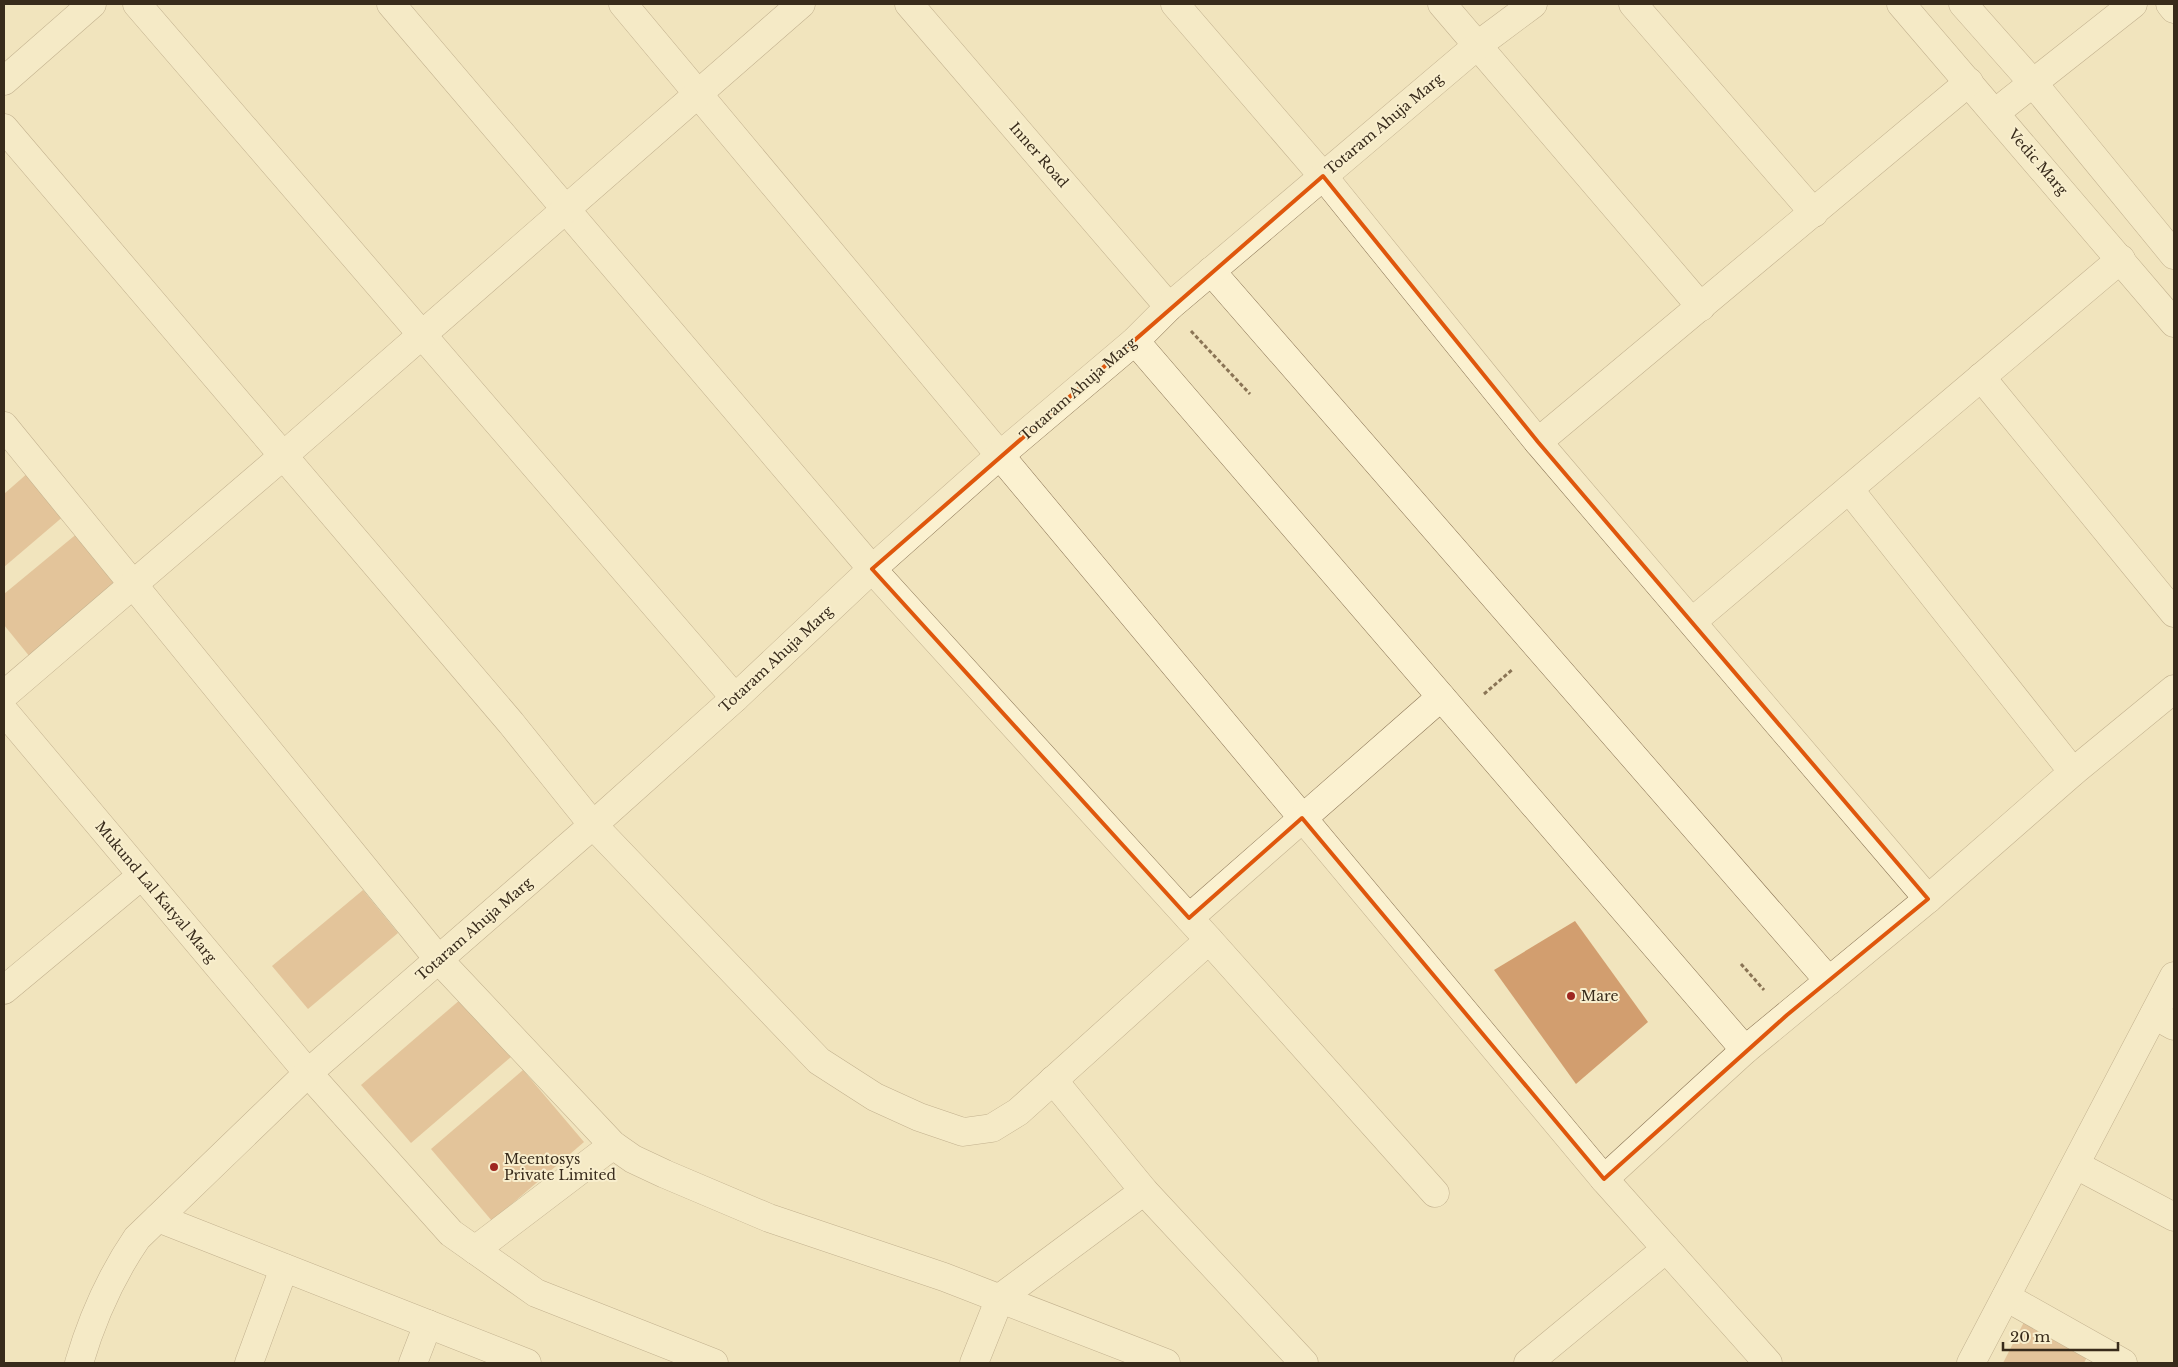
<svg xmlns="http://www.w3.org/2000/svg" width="2178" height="1367" viewBox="0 0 2178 1367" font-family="'Libre Baskerville',serif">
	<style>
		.building { fill: #d29e6f }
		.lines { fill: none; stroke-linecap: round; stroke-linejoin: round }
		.minor-casing { stroke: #8a7455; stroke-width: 29 }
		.path { stroke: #8a7455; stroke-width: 3; stroke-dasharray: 4 2.5; stroke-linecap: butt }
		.minor { stroke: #fbf1d0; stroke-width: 28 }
		.marked { fill: none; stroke: #df570d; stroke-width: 4; stroke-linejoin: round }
		.poi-dot { fill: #9e2620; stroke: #f8eecd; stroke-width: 2 }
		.labels { text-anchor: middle; stroke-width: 4; stroke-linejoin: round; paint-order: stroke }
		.street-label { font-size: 14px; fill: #382b1b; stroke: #f8eecd }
		.poi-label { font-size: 14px; fill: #382b1b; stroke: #f8eecd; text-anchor: start }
	</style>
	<rect width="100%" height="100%" fill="#f1e4bd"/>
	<!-- building -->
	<g class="building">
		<polygon points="29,472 65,515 4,567 4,494"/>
		<polygon points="79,532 120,583 30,657 4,625 4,594"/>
		<polygon points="363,890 398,933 308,1009 272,966"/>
		<polygon points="1575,921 1648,1022 1576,1084 1494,970"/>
		<polygon points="461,999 511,1057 411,1143 361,1085"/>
		<polygon points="523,1070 584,1142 492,1221 431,1149"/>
		<polygon points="2024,1322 2088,1355 2084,1363 2003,1363"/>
	</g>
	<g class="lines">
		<!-- minor casing -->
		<g class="minor-casing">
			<g id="minor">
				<polyline points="137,4 735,698"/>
				<polyline points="391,4 872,569 1209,940 1435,1193"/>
				<polyline points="623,4 1604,1179 1768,1363"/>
				<polyline points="909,4 1169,307"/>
				<polyline points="1175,4 1323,176 1538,442 1928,899"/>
				<polyline points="1442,4 1701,307"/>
				<polyline points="1633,4 1814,213"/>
				<polyline points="1901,4 2174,323"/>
				<polyline points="1963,4 2033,83 2174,255"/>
				<polyline points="2170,4 2174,9"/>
				<polyline points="4,81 92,4"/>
				<polyline points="1995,113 2133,4"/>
				<polyline points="4,128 511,723 593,825 819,1061 875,1097 919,1117 963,1132 992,1128 1018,1112 1209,940"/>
				<polyline points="1211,271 1829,981"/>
				<polyline points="1135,341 1745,1050"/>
				<polyline points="1981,377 2174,613"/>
				<polyline points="4,426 439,960 613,1145 633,1159 665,1174 769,1218 944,1277 1166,1363"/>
				<polyline points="1538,442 1969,82"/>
				<polyline points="1849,489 2073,772"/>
				<polyline points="1693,621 2121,259"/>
				<polyline points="4,695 283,456 801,4"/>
				<polyline points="4,711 308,1073 451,1233 536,1293 714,1363"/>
				<polyline points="1189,918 1441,697"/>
				<polyline points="4,990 141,876"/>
				<polyline points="2154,1015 2174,1026"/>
				<polyline points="1053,1080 1144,1191 1304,1363"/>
				<polyline points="2076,1165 2174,1217"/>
				<polyline points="1604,1179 1745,1050 1928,899 2073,772 2174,689"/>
				<polyline points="158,1218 527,1363"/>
				<polyline points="475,1250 613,1145"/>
				<polyline points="2006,1297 2123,1363"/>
				<path d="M79,1363C92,1319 111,1276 137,1238L308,1073L593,825L735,698L872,569L999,456L1135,341L1169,307L1478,45L1533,4"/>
				<polyline points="249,1363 284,1268"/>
				<polyline points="413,1363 428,1324"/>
				<polyline points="974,1363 1000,1298 1144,1191"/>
				<polyline points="1528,1363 1666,1249"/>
				<polyline points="1971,1363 2174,976"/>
			</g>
		</g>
		<!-- path -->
		<g class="path">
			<polyline points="1191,331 1250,394"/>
			<polyline points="1484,694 1513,669"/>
			<polyline points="1741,964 1764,990"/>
		</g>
		<!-- minor -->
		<use href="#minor" class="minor"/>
	</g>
	<!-- marked area -->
	<path d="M0 0H2178V1367H0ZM1323,176L1538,442L1928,899L1787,1015L1604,1179L1302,818L1189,918L872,569Z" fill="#f1e4bd" fill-opacity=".55" fill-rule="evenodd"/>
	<path class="marked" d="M1323,176L1538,442L1928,899L1787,1015L1604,1179L1302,818L1189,918L872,569Z"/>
	<!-- markers -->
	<g class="poi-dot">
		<circle cx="1571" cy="996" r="5"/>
		<circle cx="494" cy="1167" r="5"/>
	</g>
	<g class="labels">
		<!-- street labels -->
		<g class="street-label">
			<text transform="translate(1384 124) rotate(-40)" y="5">Totaram Ahuja Marg</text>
			<text transform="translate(1039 155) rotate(49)" y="5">Inner Road</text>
			<text transform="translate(2038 162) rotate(49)" y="5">Vedic Marg</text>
			<text transform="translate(1078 389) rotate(-41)" y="5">Totaram Ahuja Marg</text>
			<text transform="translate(776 659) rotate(-43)" y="5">Totaram Ahuja Marg</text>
			<text transform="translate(156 892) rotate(50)" y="5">Mukund Lal Katyal Marg</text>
			<text transform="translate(474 929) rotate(-41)" y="5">Totaram Ahuja Marg</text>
		</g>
		<!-- poi labels -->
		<g class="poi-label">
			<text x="1581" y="1001">Mare</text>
			<text x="504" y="1164">Meentosys<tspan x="504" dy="16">Private Limited</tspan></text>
		</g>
	</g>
	<!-- border -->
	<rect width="2178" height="1367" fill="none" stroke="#382b1b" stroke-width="10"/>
	<!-- scale -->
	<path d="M2003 1342v8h115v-8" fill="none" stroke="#382b1b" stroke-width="2.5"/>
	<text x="2010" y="1342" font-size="15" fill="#382b1b" stroke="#f8eecd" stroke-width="4" paint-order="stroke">20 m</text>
</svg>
